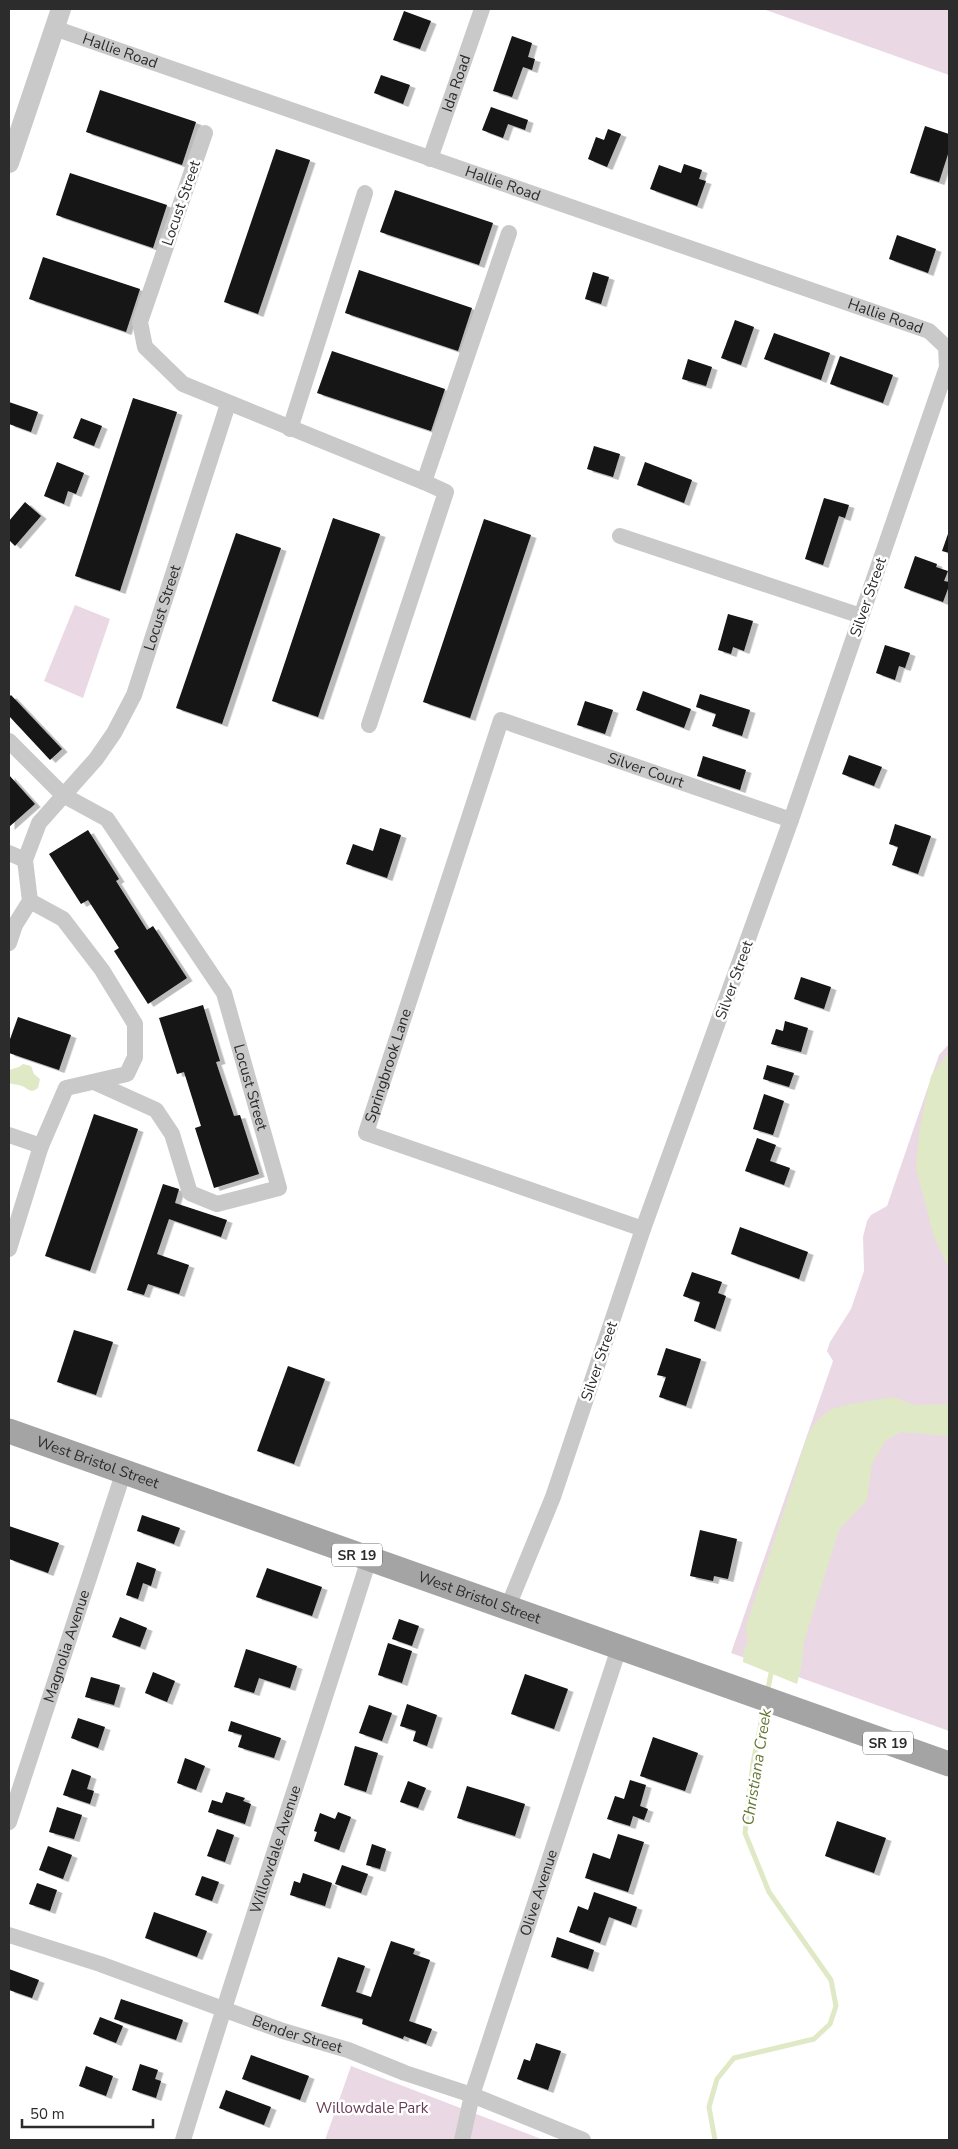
<svg xmlns="http://www.w3.org/2000/svg" width="958" height="2149" viewBox="0 0 958 2149" font-family="'Nunito Sans',sans-serif">
	<style>
		.green { fill: #ead9e4 }
		.water { fill: #e0e9c5 }
		.lines { fill: none; stroke-linecap: round; stroke-linejoin: round }
		.stream { stroke: #e0e9c5; stroke-width: 5 }
		.building { fill: #131313; filter: url(#shadow) }
		.minor { stroke: #c9c9c9; stroke-width: 16 }
		.tertiary { stroke: #c9c9c9; stroke-width: 20 }
		.primary { stroke: #a4a4a4; stroke-width: 25 }
		.labels { text-anchor: middle; stroke-width: 5; stroke-linejoin: round; paint-order: stroke }
		.shield { fill: #fff; stroke: #6b6b6b; stroke-width: 1 }
		.shield-label { font-size: 14px; font-weight: bold; fill: #2c2c2c }
		.street-label { font-size: 15px; fill: #2c2c2c; stroke: #fff }
		.park-label { font-size: 15px; fill: #663b54; stroke: #fff }
		.water-label { font-size: 16px; font-style: italic; fill: #677936; stroke: #fff }
	</style>
	<defs>
		<filter id="shadow"><feDropShadow dx="5.5" dy="3" stdDeviation="0" flood-color="#0004"/></filter>
	</defs>
	<rect width="100%" height="100%" fill="#fff"/>
	<!-- green -->
	<g class="green">
		<polygon points="763,9 949,9 949,75"/>
		<polygon points="75,605 110,619 83,698 44,681"/>
		<polygon points="949,1044 949,1731 731,1653 833,1361 827,1351 830,1342 851,1309 864,1271 863,1237 867,1221 871,1215 887,1206 939,1055"/>
		<polygon points="351,2066 544,2140 325,2140"/>
	</g>
	<!-- water -->
	<g class="water">
		<polygon points="949,1052 949,1269 934,1237 916,1168 920,1126 931,1076"/>
		<path d="M23,1064L31,1066L34,1074L40,1079L38,1088C30,1094 29,1089 22,1086C18,1084 13,1085 9,1083V1070L19,1067Z"/>
		<path d="M893,1397L914,1405L949,1404V1436L901,1432L885,1441L872,1464L867,1500L839,1530L804,1641L801,1668L797,1684L743,1662L744,1649L748,1643L746,1626L797,1471C802,1451 808,1425 826,1413C839,1403 876,1401 893,1397Z"/>
	</g>
	<g class="lines">
		<!-- stream -->
		<g class="stream">
			<polyline points="767,1694 772,1668"/>
			<polyline points="715,2140 709,2107 717,2079 734,2058 814,2039 830,2024 836,2006 831,1980 769,1892 745,1833 753,1763 764,1707"/>
		</g>
	</g>
	<!-- building -->
	<g class="building">
		<polygon points="404,11 431,21 420,49 393,40"/>
		<polygon points="512,36 532,43 528,57 535,59 532,70 523,67 512,97 493,91"/>
		<polygon points="381,75 410,85 403,104 374,93"/>
		<polygon points="100,90 196,122 182,165 86,132"/>
		<polygon points="491,107 528,120 525,130 508,124 503,138 482,130"/>
		<polygon points="925,126 949,134 949,151 939,182 910,173"/>
		<polygon points="608,129 621,134 607,167 588,159 596,137 604,140"/>
		<polygon points="276,149 310,160 258,314 224,302"/>
		<polygon points="684,164 702,170 699,179 706,181 697,206 650,189 659,165 681,173"/>
		<polygon points="70,173 167,205 153,248 56,215"/>
		<polygon points="395,190 493,223 479,265 380,232"/>
		<polygon points="897,235 936,249 928,273 889,259"/>
		<polygon points="43,257 140,289 126,332 29,299"/>
		<polygon points="359,270 472,308 458,351 345,313"/>
		<polygon points="593,272 609,277 601,304 585,299"/>
		<polygon points="735,320 754,327 741,365 721,358"/>
		<polygon points="774,333 830,353 821,380 764,359"/>
		<polygon points="332,351 445,389 431,431 317,393"/>
		<polygon points="840,356 893,375 883,403 830,384"/>
		<polygon points="688,359 712,367 706,386 682,379"/>
		<polygon points="133,398 177,412 120,591 75,576"/>
		<polygon points="9,402 38,412 31,432 9,424"/>
		<polygon points="81,418 102,426 94,446 73,438"/>
		<polygon points="594,446 620,454 613,477 587,469"/>
		<polygon points="57,462 84,473 76,494 68,491 64,504 44,496"/>
		<polygon points="645,462 692,480 684,503 637,485"/>
		<polygon points="824,498 849,505 845,518 839,516 823,565 805,559"/>
		<polygon points="25,502 41,516 15,546 9,540 9,521"/>
		<polygon points="333,518 380,534 318,717 272,701"/>
		<polygon points="484,519 531,535 470,718 423,702"/>
		<polygon points="949,531 949,553 942,551"/>
		<polygon points="236,533 281,548 222,724 176,708"/>
		<polygon points="915,556 937,564 936,567 948,571 944,581 949,582 949,586 943,602 904,588"/>
		<polygon points="728,614 753,621 744,651 733,647 731,654 718,650"/>
		<polygon points="885,645 910,653 905,668 899,666 895,680 876,673"/>
		<polygon points="643,691 691,709 684,728 636,710"/>
		<polygon points="700,694 750,710 742,736 712,726 716,714 696,707"/>
		<polygon points="11,695 62,749 50,760 9,716 9,697"/>
		<polygon points="585,701 613,710 605,734 577,725"/>
		<polygon points="849,755 882,767 874,786 842,774"/>
		<polygon points="703,756 746,770 740,790 697,776"/>
		<polygon points="9,775 35,804 9,827"/>
		<polygon points="895,824 931,836 918,874 892,865 898,847 889,844"/>
		<polygon points="380,828 401,835 387,878 346,864 353,844 373,851"/>
		<polygon points="88,830 119,879 116,881 147,930 153,926 187,978 148,1004 114,951 119,948 88,900 81,904 49,854"/>
		<polygon points="801,977 831,987 824,1009 794,999"/>
		<polygon points="203,1005 220,1061 216,1062 234,1116 240,1115 259,1174 214,1188 195,1128 201,1126 184,1072 177,1074 159,1018"/>
		<polygon points="18,1017 71,1035 59,1070 9,1053 9,1042"/>
		<polygon points="785,1021 808,1028 801,1052 771,1044 776,1029 783,1031"/>
		<polygon points="767,1065 794,1073 789,1087 763,1079"/>
		<polygon points="764,1094 784,1101 773,1135 753,1129"/>
		<polygon points="94,1114 138,1129 90,1271 45,1256"/>
		<polygon points="757,1138 776,1145 770,1161 790,1168 784,1185 745,1171"/>
		<polygon points="163,1184 179,1189 175,1203 227,1220 221,1237 169,1219 157,1254 189,1265 179,1294 148,1284 144,1295 127,1290"/>
		<polygon points="740,1227 808,1252 799,1279 731,1254"/>
		<polygon points="692,1272 722,1282 718,1293 726,1296 715,1329 694,1321 700,1302 683,1296"/>
		<polygon points="74,1330 113,1342 96,1395 57,1382"/>
		<polygon points="666,1348 701,1359 686,1406 659,1397 666,1377 657,1375"/>
		<polygon points="288,1366 325,1379 294,1464 257,1451"/>
		<polygon points="142,1515 180,1528 174,1544 137,1531"/>
		<polygon points="9,1526 59,1543 48,1573 9,1559"/>
		<polygon points="700,1530 737,1539 728,1579 714,1576 713,1581 690,1576"/>
		<polygon points="137,1562 156,1569 151,1586 143,1583 138,1599 126,1595"/>
		<polygon points="267,1568 322,1587 312,1616 256,1597"/>
		<polygon points="120,1617 147,1628 140,1647 112,1637"/>
		<polygon points="399,1619 419,1626 412,1646 392,1639"/>
		<polygon points="388,1643 412,1651 402,1683 378,1675"/>
		<polygon points="246,1649 297,1666 290,1688 259,1678 254,1693 234,1687"/>
		<polygon points="153,1672 175,1681 167,1702 145,1693"/>
		<polygon points="525,1674 568,1689 554,1729 511,1714"/>
		<polygon points="91,1677 120,1685 114,1705 85,1697"/>
		<polygon points="407,1704 437,1715 427,1746 413,1741 416,1731 400,1726"/>
		<polygon points="369,1705 392,1713 382,1741 359,1733"/>
		<polygon points="78,1718 105,1727 98,1748 71,1738"/>
		<polygon points="231,1721 281,1738 274,1758 238,1747 242,1735 228,1731"/>
		<polygon points="653,1737 698,1753 685,1791 640,1776"/>
		<polygon points="355,1746 378,1753 366,1792 344,1785"/>
		<polygon points="185,1758 205,1766 196,1790 177,1783"/>
		<polygon points="72,1769 91,1776 87,1789 94,1791 90,1804 63,1795"/>
		<polygon points="630,1780 646,1785 640,1806 648,1809 644,1820 633,1816 630,1826 607,1819 615,1796 624,1799"/>
		<polygon points="408,1781 426,1788 418,1808 400,1802"/>
		<polygon points="467,1786 525,1804 515,1836 457,1818"/>
		<polygon points="226,1792 245,1798 243,1801 251,1804 245,1824 208,1812 212,1800 222,1803"/>
		<polygon points="57,1807 82,1815 74,1839 49,1832"/>
		<polygon points="338,1812 351,1817 339,1850 314,1841 317,1832 314,1831 320,1813 335,1819"/>
		<polygon points="837,1821 886,1838 874,1873 825,1856"/>
		<polygon points="217,1829 234,1835 225,1862 207,1856"/>
		<polygon points="618,1834 644,1842 628,1892 585,1878 593,1853 610,1859"/>
		<polygon points="372,1844 386,1849 380,1869 366,1865"/>
		<polygon points="48,1846 72,1855 63,1879 39,1870"/>
		<polygon points="342,1865 368,1874 361,1893 335,1884"/>
		<polygon points="303,1873 332,1883 325,1906 290,1895 294,1881 300,1883"/>
		<polygon points="202,1876 219,1882 212,1901 195,1895"/>
		<polygon points="37,1883 57,1890 50,1911 29,1904"/>
		<polygon points="594,1892 637,1907 631,1925 609,1917 600,1943 569,1932 578,1906 588,1910"/>
		<polygon points="154,1912 207,1931 197,1957 145,1938"/>
		<polygon points="557,1937 594,1950 588,1969 551,1957"/>
		<polygon points="391,1941 415,1949 413,1954 430,1960 409,2021 432,2029 426,2044 404,2036 403,2039 362,2024 363,2019 321,2006 338,1957 365,1966 356,1992 371,1997"/>
		<polygon points="9,1969 39,1980 32,1998 9,1990"/>
		<polygon points="121,1999 183,2020 176,2040 114,2019"/>
		<polygon points="100,2017 123,2026 116,2043 93,2034"/>
		<polygon points="536,2043 561,2051 548,2090 517,2079 524,2059 530,2061"/>
		<polygon points="251,2055 309,2076 300,2100 242,2079"/>
		<polygon points="140,2064 158,2070 155,2079 161,2081 156,2098 132,2090"/>
		<polygon points="86,2066 113,2076 106,2096 79,2086"/>
		<polygon points="226,2090 271,2107 264,2125 219,2108"/>
	</g>
	<g class="lines">
		<!-- minor -->
		<g class="minor">
			<path id="s1" d="M54,28L929,331L946,347L947,367L791,820L643,1229L553,1497L507,1609"/>
			<polyline points="205,133 140,322 145,347 183,384 424,482"/>
			<path id="s2" d="M430,159L482,9"/>
			<polyline points="290,429 365,193"/>
			<polyline points="620,536 861,616"/>
			<polyline points="369,725 446,492 424,482 509,233"/>
			<path id="s3" d="M9,741L63,795L107,819L224,993L279,1188L217,1204L190,1193L172,1134L156,1110L94,1082"/>
			<polyline points="9,853 25,860"/>
			<polyline points="30,901 63,919 102,970 135,1024 135,1057 127,1074 66,1088 41,1146"/>
			<path id="s4" d="M9,943L15,925L30,901L25,860L39,823L96,759L114,733L134,695L228,404"/>
			<polyline points="9,1135 41,1146 9,1249"/>
			<path id="s5" d="M643,1229L366,1133L501,720L791,820"/>
			<path id="s6" d="M9,1822L124,1471"/>
			<path id="s7" d="M9,1935L100,1964L283,2031L348,2050L405,2073L472,2095L583,2140"/>
			<path id="s8" d="M183,2140C242,1946 308,1753 369,1559"/>
			<path id="s9" d="M462,2140L472,2095L619,1648"/>
		</g>
		<!-- tertiary -->
		<polyline class="tertiary" points="9,163 61,9"/>
		<!-- primary -->
		<path class="primary" id="s10" d="M9,1431L949,1764"/>
	</g>
	<g class="labels">
		<!-- shield labels -->
		<g class="shield">
			<rect x="332" y="1543.5" width="50" height="23" rx="4"/>
			<rect x="863" y="1731.5" width="50" height="23" rx="4"/>
		</g>
		<g class="shield-label">
			<text x="357" y="1560">SR 19</text>
			<text x="888" y="1748">SR 19</text>
		</g>
		<!-- street labels -->
		<g class="street-label">
			<text dy="5" stroke="none"><textPath href="#s1" startOffset="70">Hallie Road</textPath></text>
			<text dy="5" stroke="none"><textPath href="#s2" startOffset="80">Ida Road</textPath></text>
			<text dy="5" stroke="none"><textPath href="#s1" startOffset="475">Hallie Road</textPath></text>
			<text transform="translate(181 203) rotate(-71)" y="5">Locust Street</text>
			<text dy="5" stroke="none"><textPath href="#s1" startOffset="880">Hallie Road</textPath></text>
			<text transform="translate(868 597) rotate(-71)" y="5">Silver Street</text>
			<text dy="5" stroke="none"><textPath href="#s4" startOffset="380">Locust Street</textPath></text>
			<text dy="5" stroke="none"><textPath href="#s5" startOffset="881">Silver Court</textPath></text>
			<text transform="translate(734 980) rotate(-70)" y="5">Silver Street</text>
			<text dy="5" stroke="none"><textPath href="#s5" startOffset="364">Springbrook Lane</textPath></text>
			<text dy="5" stroke="none"><textPath href="#s3" startOffset="434">Locust Street</textPath></text>
			<text transform="translate(599 1361) rotate(-71)" y="5">Silver Street</text>
			<text dy="5" stroke="none"><textPath href="#s10" startOffset="94">West Bristol Street</textPath></text>
			<text dy="5" stroke="none"><textPath href="#s10" startOffset="499">West Bristol Street</textPath></text>
			<text dy="5" stroke="none"><textPath href="#s6" startOffset="185">Magnolia Avenue</textPath></text>
			<text dy="5" stroke="none"><textPath href="#s8" startOffset="305">Willowdale Avenue</textPath></text>
			<text dy="5" stroke="none"><textPath href="#s9" startOffset="259">Olive Avenue</textPath></text>
			<text dy="5" stroke="none"><textPath href="#s7" startOffset="305">Bender Street</textPath></text>
		</g>
		<!-- park labels -->
		<g class="park-label">
			<text x="372" y="2113">Willowdale Park</text>
		</g>
		<!-- water labels -->
		<g class="water-label">
			<text transform="translate(756 1767) rotate(-81)" y="6">Christiana Creek</text>
		</g>
	</g>
	<!-- border -->
	<rect width="958" height="2149" fill="none" stroke="#2c2c2c" stroke-width="20"/>
	<!-- scale -->
	<path d="M22 2119v8h131v-8" fill="none" stroke="#2c2c2c" stroke-width="2.5"/>
	<text x="30" y="2119" font-size="15" fill="#2c2c2c" stroke="#ffffff" stroke-width="4" paint-order="stroke">50 m</text>
</svg>
